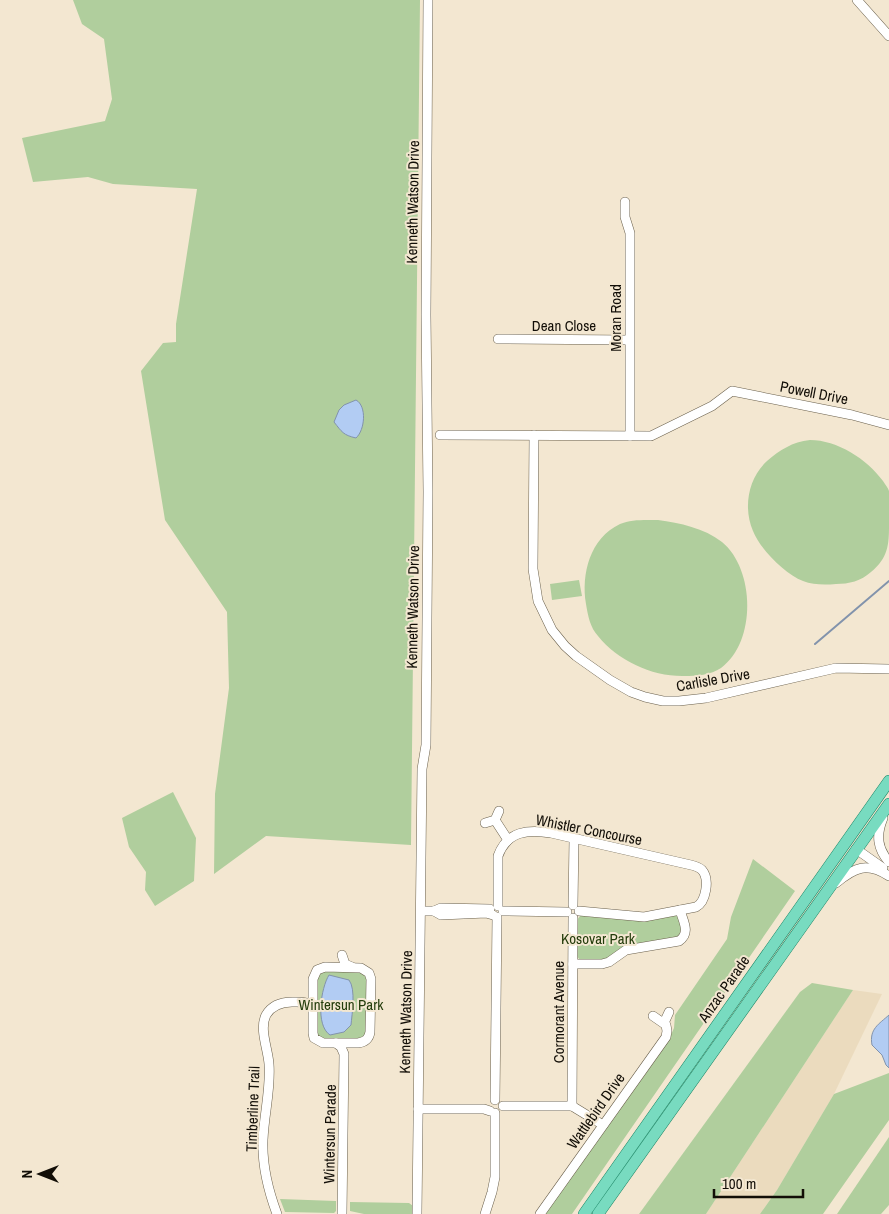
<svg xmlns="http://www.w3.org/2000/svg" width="889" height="1214" viewBox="0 0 889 1214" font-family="'Archivo Narrow',sans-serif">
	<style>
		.built { fill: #ebdbbe }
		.green { fill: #b0ce9d }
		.water { fill: #b2ccf3; stroke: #8293ac }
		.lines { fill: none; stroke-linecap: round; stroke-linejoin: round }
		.stream { stroke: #8293ac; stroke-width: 2 }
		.minor-casing { stroke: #6a604c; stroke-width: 10 }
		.major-casing { stroke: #1a8464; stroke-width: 12 }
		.minor { stroke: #fff; stroke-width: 9 }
		.major { stroke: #78dbc0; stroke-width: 11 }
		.labels { text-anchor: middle; stroke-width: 4; stroke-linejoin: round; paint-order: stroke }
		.street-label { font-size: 15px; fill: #120e07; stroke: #f3e7d1 }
		.park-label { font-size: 15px; fill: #233c0b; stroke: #f3e7d1 }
	</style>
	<rect width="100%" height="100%" fill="#f3e7d1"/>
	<!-- built -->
	<polygon class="built" points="853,990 882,994 834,1094 777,1190 760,1214 706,1214"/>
	<!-- green -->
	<g class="green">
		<polygon points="73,0 420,0 411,845 266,836 214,874 215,794 229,688 227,612 165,520 141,371 163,343 176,342 176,324 197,189 113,184 88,177 33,182 22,138 105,121 112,99 104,39 82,24"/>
		<path d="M810,440C837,440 867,459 883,481C885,484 888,488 889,491C889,501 889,515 889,525C889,545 888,558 871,572C861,581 849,584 836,584C825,585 813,585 803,581C785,574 760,549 753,531C743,508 748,478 767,461C780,450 792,442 810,440Z"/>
		<path d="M658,520C680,523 704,528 722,542C755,569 757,642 721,668C711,675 696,676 685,676C653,677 618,661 598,636C590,627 588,616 586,604C581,574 590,538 620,524C631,519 646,520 658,520Z"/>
		<polygon points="579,580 582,596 552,600 550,584"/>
		<polygon points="173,792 196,838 194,881 155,906 145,890 146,872 129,847 122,818"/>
		<polygon points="753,859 795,891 572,1214 543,1214 669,1039 674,1028 675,1015 727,939 731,917"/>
		<polygon points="581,915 676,915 682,923 680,936 606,960 580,960 576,955 576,921"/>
		<polygon points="322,970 361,970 367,974 367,1032 362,1039 323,1039 317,1036 317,974"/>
		<polygon points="812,983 853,990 706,1214 639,1214 800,992"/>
		<polygon points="889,1073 889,1120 823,1214 760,1214 777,1190 834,1094"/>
		<polygon points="889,1137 889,1205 881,1214 837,1214"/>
		<polygon points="280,1199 336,1201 336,1211 334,1213 285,1212"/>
		<polygon points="350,1202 409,1203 413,1206 413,1214 364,1214 350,1211"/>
	</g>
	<!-- water -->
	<g class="water">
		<path d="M356,400C367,406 365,430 356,438C343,435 342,432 334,422L339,410L344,405Z"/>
		<path d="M329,975L349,980C356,989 352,1014 351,1025L344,1032L330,1035C315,1025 321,988 329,975Z"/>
		<path d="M889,1015V1068L886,1065L882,1055L872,1045C869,1029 879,1024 889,1015Z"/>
	</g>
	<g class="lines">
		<!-- stream -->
		<polyline class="stream" points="815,644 889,581"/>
		<!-- minor casing -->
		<g class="minor-casing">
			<g id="minor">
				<polyline points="857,0 889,36"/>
				<polyline points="625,202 625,217 630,233 630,436"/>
				<polyline points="498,339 629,340"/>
				<polyline points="440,435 651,436 712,406 732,391 852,415 889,425"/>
				<polyline points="534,435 533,569 538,601 552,630 565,646 576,656 610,680 631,692 645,697 663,701 679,701 706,698 836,668 889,669"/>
				<path d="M883,818C876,835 877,848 889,862"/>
				<polyline points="495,820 508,840"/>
				<polyline points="485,823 495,820 499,811"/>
				<polyline points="856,849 883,868"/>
				<path d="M836,883C855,867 867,862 889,876"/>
				<polyline points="573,905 574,839"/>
				<path d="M498,906V856C507,831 528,829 551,833L691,865C695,866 699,867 702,870C710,879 706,902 696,907L644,917L579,911"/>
				<polyline points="421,911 434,911 441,915 486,913 493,915"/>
				<polyline points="434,911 441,908 490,909"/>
				<polyline points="503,911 567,912"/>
				<polyline points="342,955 345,964 352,967"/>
				<path d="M573,964H602L609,962L626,950L679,941C691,933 683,921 680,910"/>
				<path d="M325,967L361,968L369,973L371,979L370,1032C369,1039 365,1042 358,1043H323L314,1038L313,1033V979L317,970Z"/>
				<polyline points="664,1023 669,1012"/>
				<polyline points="336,1043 341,1047 344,1054 342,1214"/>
				<polyline points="495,1100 497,917"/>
				<polyline points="503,1106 572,1106 603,1125"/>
				<polyline points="572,1106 573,918"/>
				<polyline points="418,1109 484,1109 490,1111"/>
				<path d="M277,1214C268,1190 262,1165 263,1140C264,1114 271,1089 269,1064C268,1049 259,1029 266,1015C272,1005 282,1002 292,1002C301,1002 307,1001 313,1008"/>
				<polyline points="417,1214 422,769 426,745 428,492 426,315 428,0"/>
				<polyline points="485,1214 492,1192 495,1177 495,1113"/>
				<polyline points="540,1214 666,1037 667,1031 666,1025 653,1016"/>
			</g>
		</g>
		<!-- major casing -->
		<g class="major-casing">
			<g id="major">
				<polyline points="584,1214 889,781"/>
				<polyline points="598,1214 889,804"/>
			</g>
		</g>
		<!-- minor -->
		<use href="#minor" class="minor"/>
		<!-- major -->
		<use href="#major" class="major"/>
	</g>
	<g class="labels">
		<!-- street labels -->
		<g class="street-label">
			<text transform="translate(413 202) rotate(-89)" y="5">Kenneth Watson Drive</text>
			<text transform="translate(616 318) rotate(-90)" y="5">Moran Road</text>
			<text x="564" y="331">Dean Close</text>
			<text transform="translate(814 393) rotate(11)" y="5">Powell Drive</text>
			<text transform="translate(413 607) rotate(-89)" y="5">Kenneth Watson Drive</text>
			<text transform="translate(713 680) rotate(-10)" y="5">Carlisle Drive</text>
			<text transform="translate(589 830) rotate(11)" y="5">Whistler Concourse</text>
			<text transform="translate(724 989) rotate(-55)" y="5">Anzac Parade</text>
			<text transform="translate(406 1012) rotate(-89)" y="5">Kenneth Watson Drive</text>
			<text transform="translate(559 1012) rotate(-90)" y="5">Cormorant Avenue</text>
			<text transform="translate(253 1109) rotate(-88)" y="5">Timberline Trail</text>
			<text transform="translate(596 1111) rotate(-55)" y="5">Wattlebird Drive</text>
			<text transform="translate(330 1134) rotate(-89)" y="5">Wintersun Parade</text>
		</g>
		<!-- park labels -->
		<g class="park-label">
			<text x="598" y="944">Kosovar Park</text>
			<text x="341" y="1010">Wintersun Park</text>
		</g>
	</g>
	<!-- north arrow -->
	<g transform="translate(40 1174) rotate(270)" stroke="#f3e7d1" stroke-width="4" paint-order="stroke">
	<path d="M0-4L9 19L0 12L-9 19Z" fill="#120e07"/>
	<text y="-8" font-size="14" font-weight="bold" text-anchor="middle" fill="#120e07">N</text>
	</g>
	<!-- scale -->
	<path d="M714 1189v8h89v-8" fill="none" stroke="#120e07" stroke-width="2.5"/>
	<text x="722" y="1189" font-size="15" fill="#120e07" stroke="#f3e7d1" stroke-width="4" paint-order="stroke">100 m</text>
</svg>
